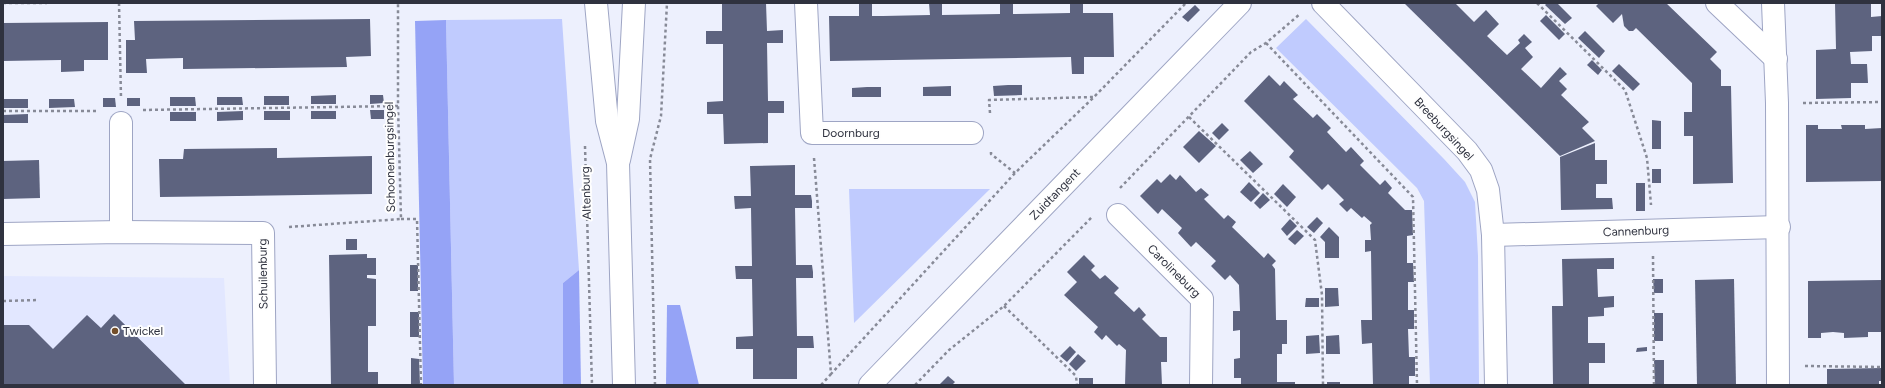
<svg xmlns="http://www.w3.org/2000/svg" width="1885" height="388" viewBox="0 0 1885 388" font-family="Figtree,sans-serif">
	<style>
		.built { fill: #e2e7ff }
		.green { fill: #c0cbfe }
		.forest { fill: #95a3f6 }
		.building { fill: #5d637f }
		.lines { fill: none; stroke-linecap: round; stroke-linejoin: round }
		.minor-casing { stroke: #9ea5c4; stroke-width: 24 }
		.major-casing { stroke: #9ea5c4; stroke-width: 24 }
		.path { stroke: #878a97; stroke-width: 2.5; stroke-dasharray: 3 3; stroke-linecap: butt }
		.minor { stroke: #fff; stroke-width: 22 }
		.major { stroke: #fff; stroke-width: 22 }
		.poi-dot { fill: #734e29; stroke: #fefefe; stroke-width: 1.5 }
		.labels { text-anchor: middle; stroke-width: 4; stroke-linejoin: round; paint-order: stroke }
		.street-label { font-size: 12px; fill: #2f323f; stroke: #fefefe }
		.poi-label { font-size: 12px; fill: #2f323f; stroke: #fefefe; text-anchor: start }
	</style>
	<rect width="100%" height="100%" fill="#edf0fd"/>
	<!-- built -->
	<polygon class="built" points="3,276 224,278 230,385 3,385"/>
	<!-- green -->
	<g class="green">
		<polygon points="562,19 579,270 563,283 563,385 454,385 446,20"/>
		<polygon points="1306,19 1444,159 1465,182 1475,202 1478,256 1479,385 1430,385 1424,201 1417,188 1276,48"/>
		<polygon points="849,189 990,189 854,323"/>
	</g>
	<!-- forest -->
	<g class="forest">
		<polygon points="446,20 454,385 423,385 415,21"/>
		<polygon points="579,270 581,385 563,385 563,283"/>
		<polygon points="667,305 680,305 699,385 666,385"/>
	</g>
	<!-- building -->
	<g class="building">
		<polygon points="722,3 766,3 767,31 783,30 783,43 767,43 768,101 784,101 784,113 768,113 768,143 724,144 723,114 707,114 707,102 723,101 723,44 706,44 706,31 722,31"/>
		<polygon points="859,3 872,3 872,16 883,16 930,15 929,3 942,3 942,15 1000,14 1000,3 1013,3 1013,14 1070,13 1070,3 1083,3 1083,13 1113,13 1114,57 1084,57 1084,74 1072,74 1071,57 830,61 829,16 859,16"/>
		<polygon points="1404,3 1455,3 1474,22 1486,10 1499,24 1487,36 1507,55 1520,43 1518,40 1524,34 1532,42 1525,48 1533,57 1521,69 1541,88 1560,67 1567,74 1559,81 1567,89 1561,95 1589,122 1582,128 1595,141 1560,156"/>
		<polygon points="1547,3 1557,3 1572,18 1565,24 1545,5"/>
		<polygon points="1599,3 1666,3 1717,52 1710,59 1721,70 1721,86 1731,86 1733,183 1693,184 1693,136 1684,136 1684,112 1692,112 1692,83 1636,28 1633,31 1629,31 1624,26 1622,14 1613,23 1596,6"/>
		<polygon points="1835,3 1871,3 1871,17 1882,16 1882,36 1872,36 1872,51 1850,52 1851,64 1867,64 1868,83 1851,83 1851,98 1816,99 1816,50 1836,49"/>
		<polygon points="1195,5 1200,10 1188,22 1182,17"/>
		<polygon points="1546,15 1565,34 1559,40 1540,21"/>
		<polygon points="370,19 371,56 346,57 347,67 183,69 183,58 146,59 147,73 126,73 126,40 135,40 134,21"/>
		<polygon points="108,22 108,60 84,60 84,71 61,72 61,60 3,61 3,23"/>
		<polygon points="1585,31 1605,51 1599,58 1578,38"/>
		<polygon points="1592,60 1602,70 1598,75 1587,65"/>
		<polygon points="1619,64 1640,84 1633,91 1612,71"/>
		<polygon points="1269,75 1280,86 1284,81 1298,95 1293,99 1313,118 1317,114 1331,128 1327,132 1346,152 1351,147 1364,161 1360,165 1380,185 1385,180 1392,188 1388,193 1405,210 1412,210 1413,235 1407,236 1407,263 1413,263 1414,282 1408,282 1408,310 1414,310 1414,329 1408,329 1409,357 1415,357 1415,376 1409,376 1409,385 1373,385 1372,343 1362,344 1361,320 1372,320 1371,251 1365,252 1365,240 1371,240 1370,225 1372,223 1364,216 1362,218 1351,208 1347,212 1339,204 1344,200 1328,184 1322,190 1289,157 1294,151 1244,101"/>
		<polygon points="1008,85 1022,85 1022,95 994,96 993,86"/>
		<polygon points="951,86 951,96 923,96 923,87"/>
		<polygon points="867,87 881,87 881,97 852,97 852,88"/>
		<polygon points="336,95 336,104 311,104 311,96"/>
		<polygon points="370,95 383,95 384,103 370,104"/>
		<rect x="264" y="96" width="25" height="9"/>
		<polygon points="170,97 195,97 196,106 170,106"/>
		<polygon points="217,97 242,97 243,105 217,105"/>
		<polygon points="103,98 115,98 116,107 103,107"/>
		<rect x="127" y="98" width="13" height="8"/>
		<rect x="3" y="99" width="25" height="9"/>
		<polygon points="49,99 74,99 75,107 49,108"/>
		<polygon points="370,110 384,110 384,119 371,119"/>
		<polygon points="243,111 243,120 217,121 217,112"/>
		<rect x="264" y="111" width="26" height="9"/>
		<rect x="311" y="111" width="25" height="8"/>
		<rect x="170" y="112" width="26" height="9"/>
		<polygon points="28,114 28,123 3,123 3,115"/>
		<polygon points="1652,120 1661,121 1661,149 1652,149"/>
		<polygon points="1222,123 1229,130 1219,140 1212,133"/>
		<polygon points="1806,125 1818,125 1818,129 1842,129 1841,125 1865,125 1865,129 1882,128 1882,181 1806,182"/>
		<polygon points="1199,131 1216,146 1199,163 1183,147"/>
		<polygon points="1595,143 1595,160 1607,160 1607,184 1596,184 1596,198 1612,198 1613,209 1561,210 1560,157"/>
		<polygon points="277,148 277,158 372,156 372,194 160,197 159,159 183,159 184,149"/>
		<polygon points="1250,151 1263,164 1253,173 1240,160"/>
		<polygon points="39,160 40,198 3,199 3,161"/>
		<polygon points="795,165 795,195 811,195 812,201 812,208 795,208 796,265 812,265 813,272 813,278 796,278 797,336 813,336 814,348 797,348 797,379 753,379 753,349 736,349 736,337 753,336 752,279 736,279 735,266 752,266 751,208 735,209 734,196 751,196 750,166"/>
		<rect x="1652" y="169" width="9" height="14"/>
		<polygon points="1170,174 1176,180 1180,175 1196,192 1201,188 1209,195 1204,199 1224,219 1228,215 1236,222 1232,227 1264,258 1268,253 1276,261 1272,265 1275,269 1276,320 1287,320 1287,344 1282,344 1282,354 1277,354 1277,382 1295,382 1295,385 1241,385 1241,378 1234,378 1234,359 1240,358 1240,330 1233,331 1233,311 1240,311 1239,285 1230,275 1225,280 1211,266 1216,261 1196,242 1191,247 1178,233 1182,228 1162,209 1158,214 1140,196 1157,179 1161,183"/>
		<polygon points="1249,182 1260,193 1251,202 1240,192"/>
		<rect x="1636" y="183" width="9" height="28"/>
		<polygon points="1283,184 1296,197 1287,207 1274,194"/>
		<polygon points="1263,193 1270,200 1260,209 1254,203"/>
		<polygon points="1317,217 1323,223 1314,233 1307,227"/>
		<polygon points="1290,219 1297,226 1287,236 1281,229"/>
		<polygon points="1329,227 1339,237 1339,258 1325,258 1325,242 1320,237"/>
		<polygon points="1297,230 1304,236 1295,245 1288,239"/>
		<rect x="346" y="239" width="11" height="11"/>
		<polygon points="367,254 367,258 376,258 376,275 367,275 367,278 376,279 376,326 368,326 368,372 378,372 378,385 331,385 329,255"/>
		<polygon points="1084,255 1095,266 1091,270 1100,279 1105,275 1119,288 1114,293 1134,312 1139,307 1146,315 1142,319 1160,337 1167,337 1167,362 1161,362 1162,385 1125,385 1126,350 1119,344 1117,346 1106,335 1102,340 1094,332 1098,327 1064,295 1077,282 1067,272"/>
		<polygon points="1614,258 1614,269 1597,269 1598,297 1614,296 1614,307 1604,308 1604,316 1588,317 1588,343 1605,343 1605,363 1589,363 1589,385 1553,385 1552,306 1563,306 1562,259"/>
		<rect x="410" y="265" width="8" height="26"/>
		<polygon points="1653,279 1663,279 1663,293 1654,293"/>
		<polygon points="1734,279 1736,385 1697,385 1695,280"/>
		<polygon points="1882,280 1882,332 1868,332 1868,337 1844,338 1844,333 1833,332 1821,333 1821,338 1808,338 1808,281"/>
		<polygon points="1325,288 1338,288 1339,306 1325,307"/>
		<polygon points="1306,298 1319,298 1319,307 1305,307"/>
		<rect x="410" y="312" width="9" height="25"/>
		<rect x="1654" y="313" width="9" height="28"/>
		<polygon points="114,314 185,384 184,385 3,385 3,325 29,325 53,349 87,315 101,328"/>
		<polygon points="1319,335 1320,353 1306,354 1306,336"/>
		<polygon points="1339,335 1340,354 1326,354 1326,336"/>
		<polygon points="1070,346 1076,352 1067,362 1060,356"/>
		<polygon points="1647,347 1647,351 1636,352 1637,348"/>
		<polygon points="1078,354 1086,361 1076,371 1069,364"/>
		<polygon points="411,358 419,359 420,384 411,384"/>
		<polygon points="1654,360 1664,360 1664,385 1655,385"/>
		<polygon points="1882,368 1882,381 1879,381 1879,385 1827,385 1827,369"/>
		<polygon points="948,376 955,382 952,385 939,385"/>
		<rect x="1079" y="378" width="14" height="7"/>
		<rect x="1327" y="382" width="13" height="3"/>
	</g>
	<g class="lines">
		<!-- minor casing -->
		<g class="minor-casing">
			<g id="minor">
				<polyline points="806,3 812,133 972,133"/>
				<polyline points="1323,3 1467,151 1481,170 1488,190 1493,235 1496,385"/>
				<polyline points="1717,3 1776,59"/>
				<polyline points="1773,3 1777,103 1778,385"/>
				<polyline points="1118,215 1202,299 1201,385"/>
				<polyline points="121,232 121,123"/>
				<polyline points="3,234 121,232 263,233 265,385"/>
				<polyline points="1493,235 1779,227"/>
				<polyline points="870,385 1240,3"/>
			</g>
		</g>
		<!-- major casing -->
		<g class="major-casing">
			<g id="major">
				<polyline points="596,3 607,121 618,163 624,385"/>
				<polyline points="619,160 628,119 634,3"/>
			</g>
		</g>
		<!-- path -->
		<g class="path">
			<polyline points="3,3 47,3"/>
			<polyline points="119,3 121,98"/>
			<polyline points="1537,3 1625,90 1647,158 1651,205"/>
			<polyline points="1266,43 1413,197 1417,385"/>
			<polyline points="1803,103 1882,102"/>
			<polyline points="143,110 398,106"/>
			<polyline points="3,111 98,111"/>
			<polyline points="990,113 989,100 1093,97"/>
			<polyline points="1189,117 1315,240 1322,295 1323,385"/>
			<polyline points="585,146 592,385"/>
			<polyline points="991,152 991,154 1015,173"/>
			<polyline points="814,158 831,374 1015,173 1094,97 1186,3"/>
			<polyline points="1120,188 1251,52 1266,43 1300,14"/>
			<polyline points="401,219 417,219 421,385"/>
			<polyline points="289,227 401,219 398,106 398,3"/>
			<polyline points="1653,256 1654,385"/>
			<polyline points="3,301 39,300"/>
			<polyline points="1004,306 1076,376 1077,385"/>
			<polyline points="1805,366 1882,367"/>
			<polyline points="655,385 650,159 661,116 667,3"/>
			<polyline points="821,385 831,374"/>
			<polyline points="915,385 949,350 1004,306 1093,216"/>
		</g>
		<!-- minor -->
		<use href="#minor" class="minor"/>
		<!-- major -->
		<use href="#major" class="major"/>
	</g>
	<!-- markers -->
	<circle class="poi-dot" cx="115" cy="331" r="4"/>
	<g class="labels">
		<!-- street labels -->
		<g class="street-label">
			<text transform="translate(1444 129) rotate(47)" y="4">Breeburgsingel</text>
			<text x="851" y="137">Doornburg</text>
			<text transform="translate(390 157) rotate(-91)" y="4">Schoonenburgsingel</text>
			<text transform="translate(586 193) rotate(-92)" y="4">Altenburg</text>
			<text transform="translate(1055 194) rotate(-46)" y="4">Zuidtangent</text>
			<text transform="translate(1636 231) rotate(-2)" y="4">Cannenburg</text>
			<text transform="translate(1174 271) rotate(45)" y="4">Carolineburg</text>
			<text transform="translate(263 274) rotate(-91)" y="4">Schuilenburg</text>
		</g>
		<!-- poi labels -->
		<g class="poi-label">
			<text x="123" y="335">Twickel</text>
		</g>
	</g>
	<!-- border -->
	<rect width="1885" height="388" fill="none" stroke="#2f323f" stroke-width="8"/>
</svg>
